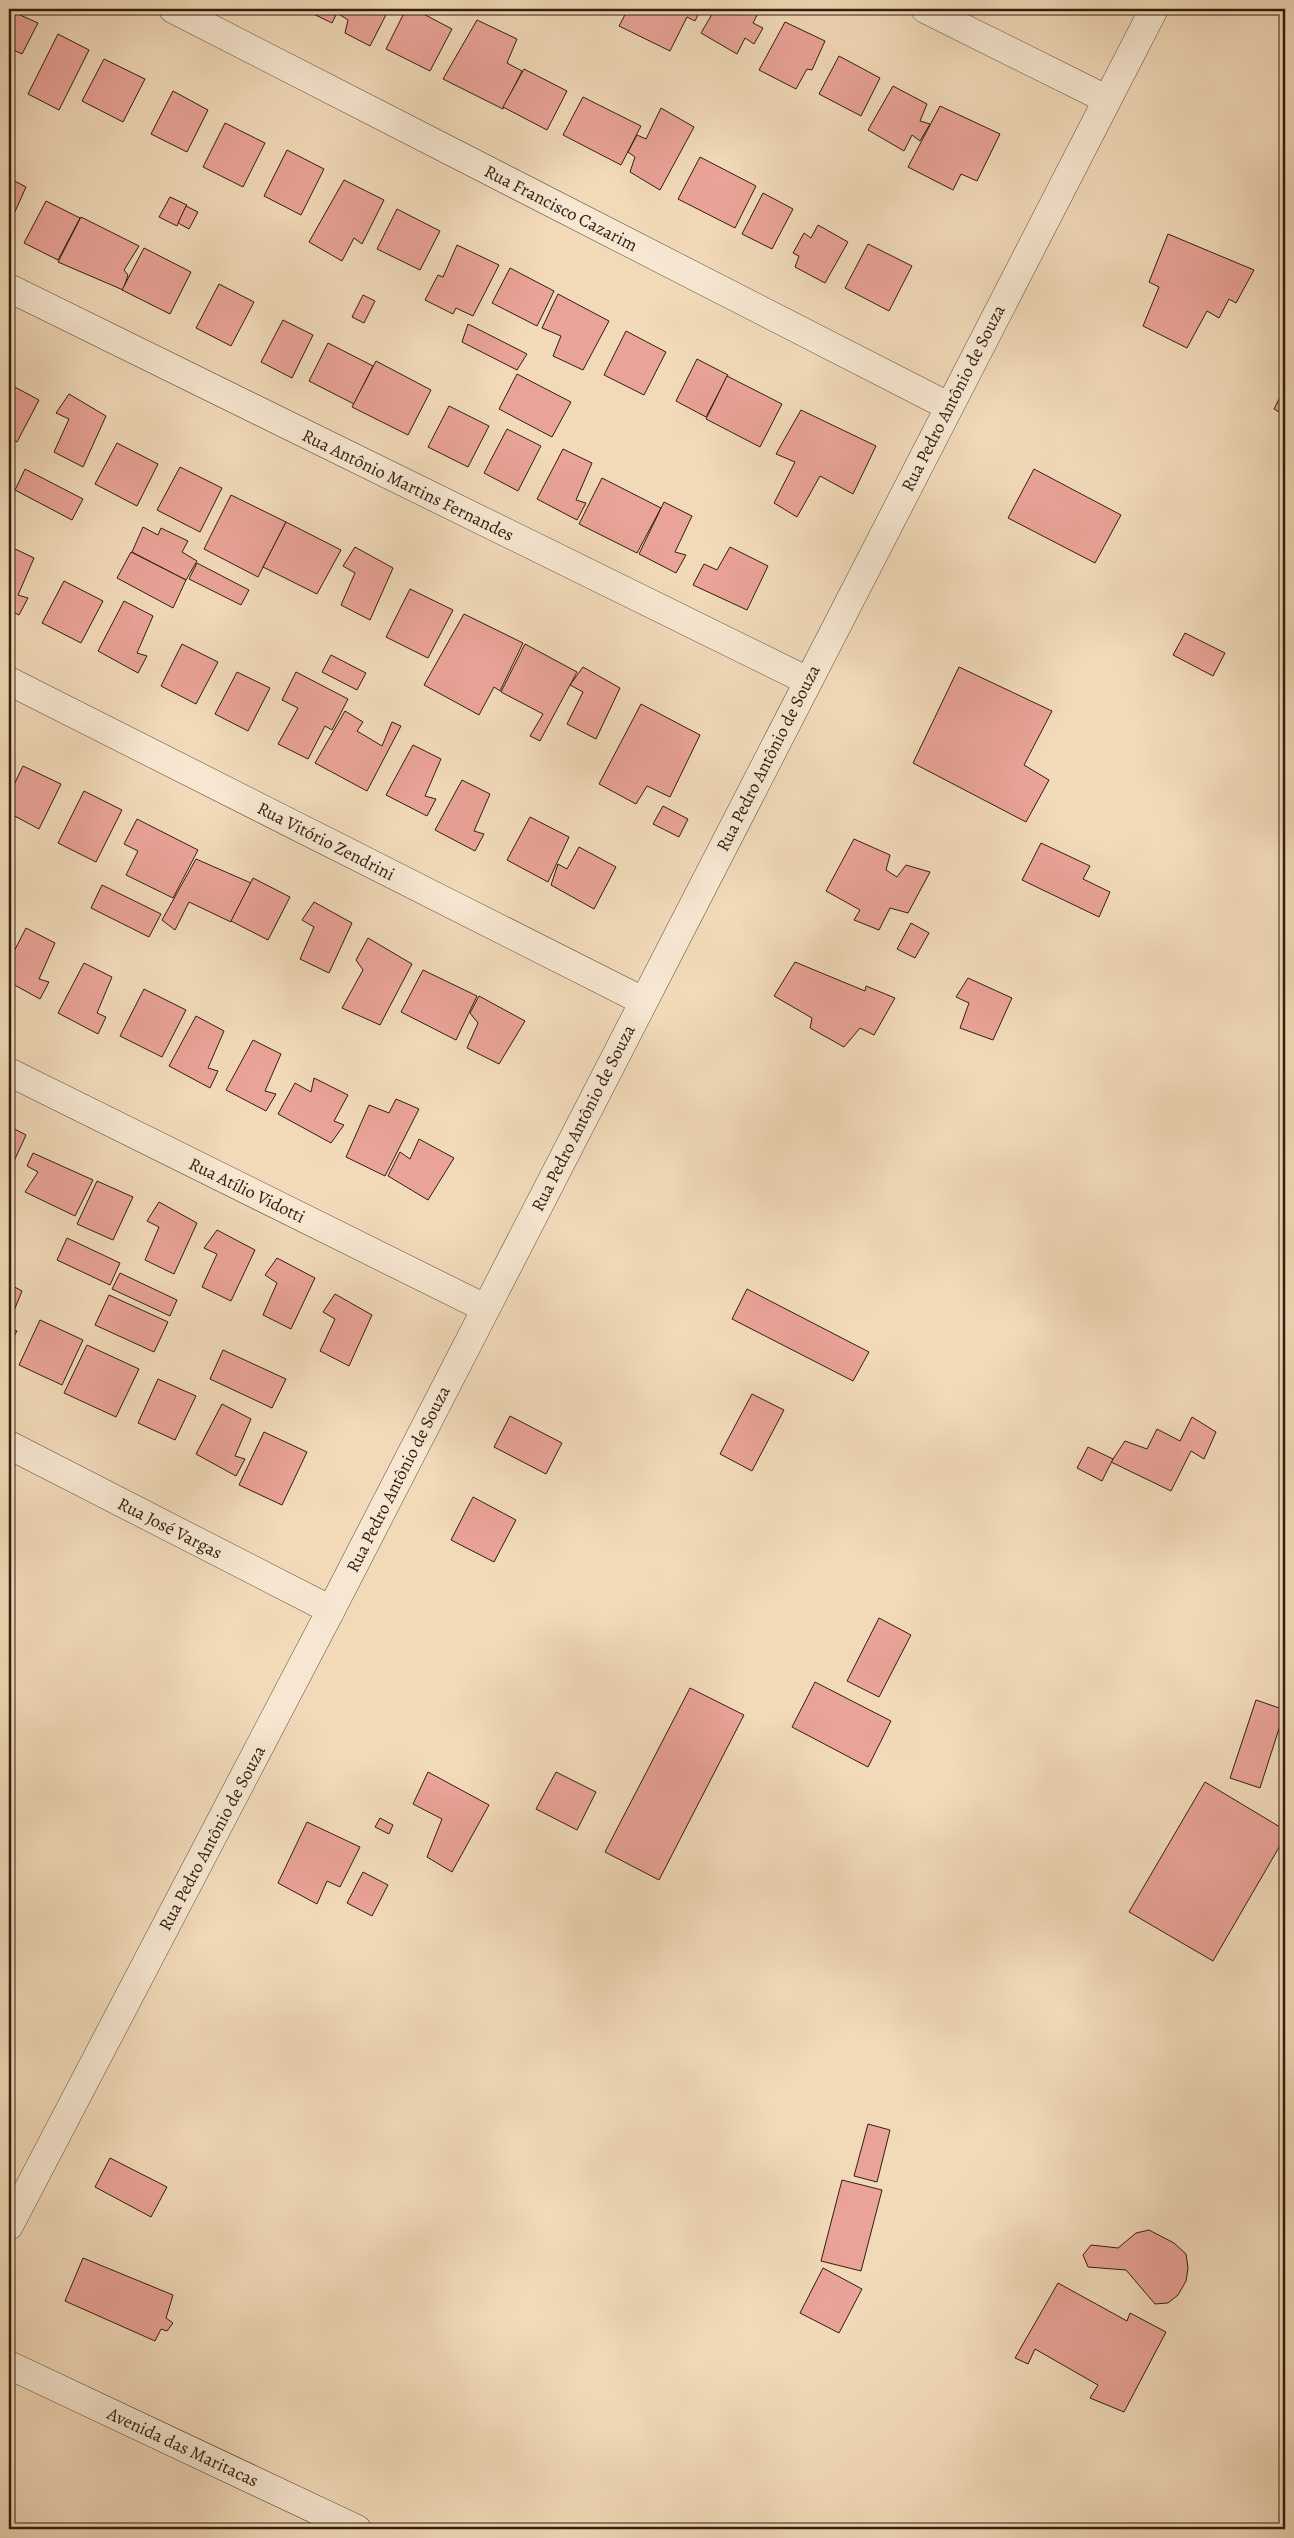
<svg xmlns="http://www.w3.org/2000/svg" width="1294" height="2538" viewBox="0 0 1294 2538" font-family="Alegreya,serif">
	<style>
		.building { fill: #eaa398; stroke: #301f0d }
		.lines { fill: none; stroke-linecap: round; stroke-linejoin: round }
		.street-casing { stroke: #604e38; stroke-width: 29 }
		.secondary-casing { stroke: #301f0d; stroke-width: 29 }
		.street { stroke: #f7e7d2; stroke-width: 28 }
		.secondary { stroke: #f7e7d2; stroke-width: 28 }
		.labels { text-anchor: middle; stroke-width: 4; stroke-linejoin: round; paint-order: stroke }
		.street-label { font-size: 18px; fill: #301f0d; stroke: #f7e7d2 }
	</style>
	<rect width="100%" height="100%" fill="#f2dab9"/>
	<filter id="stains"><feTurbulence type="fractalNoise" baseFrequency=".004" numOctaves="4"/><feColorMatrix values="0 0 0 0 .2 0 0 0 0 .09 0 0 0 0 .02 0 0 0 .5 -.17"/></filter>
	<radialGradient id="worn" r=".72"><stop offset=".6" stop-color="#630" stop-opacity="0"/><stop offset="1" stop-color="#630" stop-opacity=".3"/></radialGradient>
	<!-- building -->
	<g class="building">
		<polygon points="303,9 339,9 332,23"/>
		<polygon points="340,9 389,9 370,46 345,33 348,20 337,13"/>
		<polygon points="406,9 414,9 452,29 430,71 386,49"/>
		<polygon points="628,9 701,9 695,21 687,17 670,51 619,26"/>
		<polygon points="715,9 760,9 753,23 763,28 754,44 745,38 737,54 701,33"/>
		<polygon points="9,10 38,23 22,54 9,48"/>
		<polygon points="477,20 517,39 507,63 522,71 503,109 443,79"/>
		<polygon points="785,22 825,41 812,70 807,69 796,89 759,70"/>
		<polygon points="58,34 89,50 59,110 28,94"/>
		<polygon points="839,56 880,78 861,116 819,94"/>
		<polygon points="104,59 145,79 123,122 82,101"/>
		<polygon points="524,69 567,91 547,130 503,107"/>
		<polygon points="893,86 927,104 920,121 930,124 920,141 912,135 904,151 868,130"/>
		<polygon points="173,91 208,110 187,152 151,134"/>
		<polygon points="583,97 641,126 621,165 563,135"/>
		<polygon points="940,106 1000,134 977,181 961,174 953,190 908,167"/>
		<polygon points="661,108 694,127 660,190 630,172 635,157 628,152 637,135 646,139"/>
		<polygon points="225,123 265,143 243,187 203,167"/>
		<polygon points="287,150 324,169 301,215 264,196"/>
		<polygon points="700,157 756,186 735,228 678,199"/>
		<polygon points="9,178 26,187 9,225"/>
		<polygon points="344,180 384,200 362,244 354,238 342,261 309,242"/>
		<polygon points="763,193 793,209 772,249 742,234"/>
		<polygon points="170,197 187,205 177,226 159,217"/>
		<polygon points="46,201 80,218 58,260 24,243"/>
		<polygon points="186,206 198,212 189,229 178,223"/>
		<polygon points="397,209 440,231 420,270 377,249"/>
		<polygon points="81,217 139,246 124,270 128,275 123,290 58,262"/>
		<polygon points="818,225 848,242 825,283 795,267 799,256 793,253 804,233 811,238"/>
		<polygon points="1168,234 1254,270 1236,303 1229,299 1219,318 1207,311 1187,348 1143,326 1159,287 1149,282"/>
		<polygon points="868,244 912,266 889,311 845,288"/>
		<polygon points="457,245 499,265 473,316 456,308 453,314 425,300 438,275 443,277"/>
		<polygon points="144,248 191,272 170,314 122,290"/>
		<polygon points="510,268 554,291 537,326 492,303"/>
		<polygon points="219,284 254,302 231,346 196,328"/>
		<polygon points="558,294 609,321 583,370 553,356 561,336 542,328"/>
		<polygon points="363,295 375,301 364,323 352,317"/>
		<polygon points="283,320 313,335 292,378 261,362"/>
		<polygon points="468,324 527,354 517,370 462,342"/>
		<polygon points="626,331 666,352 644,395 604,375"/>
		<polygon points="328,343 373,366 354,404 309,381"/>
		<polygon points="697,359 728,375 706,417 676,401"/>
		<polygon points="376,361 431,390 408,435 352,407"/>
		<polygon points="517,374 571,402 552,437 499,409"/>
		<polygon points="727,376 782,404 760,447 706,419"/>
		<polygon points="9,384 39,400 17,442 9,438"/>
		<polygon points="1283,391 1285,393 1285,415 1274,409"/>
		<polygon points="69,394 106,416 83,467 54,452 69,419 56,413"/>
		<polygon points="449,406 489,426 468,467 428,447"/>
		<polygon points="801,410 876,446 853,494 820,476 797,517 774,503 795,462 776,454"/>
		<polygon points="507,429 541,446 518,491 484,473"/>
		<polygon points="117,443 158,464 137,506 95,484"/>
		<polygon points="563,449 592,463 576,500 586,503 577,520 537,499"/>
		<polygon points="180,467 222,488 200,532 157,510"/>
		<polygon points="25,469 83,499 72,520 15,490"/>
		<polygon points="1034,469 1121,515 1095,563 1008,518"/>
		<polygon points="602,478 661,508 637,553 579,524"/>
		<polygon points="231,495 286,522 258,577 204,549"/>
		<polygon points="664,502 692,516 675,552 686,555 676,573 639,554"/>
		<polygon points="286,522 341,550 317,594 263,567"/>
		<polygon points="143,527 158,535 161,528 188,541 182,552 197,561 186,580 132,552"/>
		<polygon points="9,546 34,558 18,595 28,598 19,615 9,610"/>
		<polygon points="355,547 393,568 370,620 341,605 355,573 343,566"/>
		<polygon points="730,547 768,566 747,610 693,585 704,564 717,570"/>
		<polygon points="131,552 186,580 173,608 117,578"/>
		<polygon points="197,563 249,590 241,605 189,579"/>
		<polygon points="64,581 103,601 81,643 42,623"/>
		<polygon points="410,589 453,610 428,658 386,637"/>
		<polygon points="124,601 153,616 137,653 147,656 138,673 98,651"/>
		<polygon points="464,614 523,643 500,691 494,687 479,715 424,685"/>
		<polygon points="1185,633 1225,653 1213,676 1173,655"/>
		<polygon points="182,644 218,662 196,704 161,686"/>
		<polygon points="525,644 577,672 540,741 530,736 543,714 501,692"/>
		<polygon points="331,655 366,673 357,690 322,672"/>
		<polygon points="583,667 620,688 596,739 567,724 583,692 570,685"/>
		<polygon points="959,667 1052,711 1024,765 1049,780 1026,822 913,763"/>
		<polygon points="237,672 270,688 248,731 215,714"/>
		<polygon points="296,672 348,699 332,730 325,726 308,759 278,744 298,708 282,700"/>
		<polygon points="641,704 700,735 670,797 647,786 636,804 599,784"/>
		<polygon points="345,711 363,722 357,731 382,746 392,722 401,726 367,791 315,763"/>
		<polygon points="413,745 441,759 425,796 436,799 427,816 386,795"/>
		<polygon points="23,766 61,784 39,829 9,813 9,795"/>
		<polygon points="462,780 490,794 474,831 484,834 475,851 435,830"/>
		<polygon points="84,791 122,810 96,862 58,843"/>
		<polygon points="663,806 688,819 679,837 653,824"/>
		<polygon points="530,817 569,837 548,882 507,860"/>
		<polygon points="137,819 198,850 173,898 126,875 138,851 124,844"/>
		<polygon points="854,839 890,855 886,870 897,877 906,865 930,872 908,913 890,908 879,930 854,920 860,910 826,891"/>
		<polygon points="1041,843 1090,866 1083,879 1110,892 1099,917 1022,880"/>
		<polygon points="579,847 616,867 594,909 551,885 558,864 567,869"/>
		<polygon points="196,859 251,883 231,922 189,902 175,930 162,920"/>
		<polygon points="253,878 290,897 268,940 231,921"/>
		<polygon points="102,885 161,914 149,937 91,908"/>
		<polygon points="314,902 352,923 329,973 300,959 314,927 302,920"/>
		<polygon points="911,923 929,933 915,958 897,949"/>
		<polygon points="26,928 55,943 39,979 49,982 40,999 9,982 9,961"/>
		<polygon points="368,938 412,964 380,1025 342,1008 363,970 356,960"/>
		<polygon points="795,962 865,991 866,986 895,998 874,1035 860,1028 844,1047 810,1028 812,1018 774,996"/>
		<polygon points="84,963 112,977 97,1013 106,1017 98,1034 58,1013"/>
		<polygon points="423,970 477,996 456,1040 401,1012"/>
		<polygon points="968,978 1012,998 993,1040 960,1028 969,1003 956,997"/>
		<polygon points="144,989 186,1010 162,1057 120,1036"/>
		<polygon points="479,996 525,1021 499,1064 467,1048 478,1023 470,1013"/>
		<polygon points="196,1016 224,1031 208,1068 218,1071 210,1088 169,1066"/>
		<polygon points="253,1040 281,1054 265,1091 276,1094 266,1111 226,1090"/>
		<polygon points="314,1078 348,1095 334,1121 344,1125 331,1143 278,1114 295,1083 311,1092"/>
		<polygon points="396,1099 419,1109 385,1176 346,1157 369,1105 389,1113"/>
		<polygon points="9,1126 26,1135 9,1172"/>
		<polygon points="419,1139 454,1158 428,1200 388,1176 400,1152 410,1159"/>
		<polygon points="33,1153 93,1180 75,1216 25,1192 38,1172 27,1166"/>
		<polygon points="97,1181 133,1197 113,1240 77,1224"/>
		<polygon points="159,1202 197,1223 174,1274 145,1260 159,1227 147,1221"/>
		<polygon points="217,1230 255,1250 231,1301 202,1287 217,1254 204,1248"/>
		<polygon points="67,1238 120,1263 110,1285 57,1260"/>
		<polygon points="277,1258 315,1278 291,1329 263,1315 277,1283 265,1275"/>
		<polygon points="120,1273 177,1300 170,1316 112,1289"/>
		<polygon points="9,1284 22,1291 9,1323"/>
		<polygon points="747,1289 869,1352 853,1381 732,1319"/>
		<polygon points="335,1294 372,1315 349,1366 320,1351 335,1319 323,1312"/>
		<polygon points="109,1295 168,1322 154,1352 95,1325"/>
		<polygon points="40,1320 83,1340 62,1385 19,1365"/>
		<polygon points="9,1328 17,1331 9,1345"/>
		<polygon points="87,1345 139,1369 116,1417 64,1393"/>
		<polygon points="223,1350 286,1379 272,1408 210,1379"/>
		<polygon points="158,1379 196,1396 175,1440 138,1423"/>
		<polygon points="752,1394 784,1410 752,1471 720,1454"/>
		<polygon points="222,1404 251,1419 235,1456 245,1459 236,1476 196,1454"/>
		<polygon points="510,1416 562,1443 546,1474 494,1447"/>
		<polygon points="1192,1417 1216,1432 1204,1459 1191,1451 1171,1491 1111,1462 1125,1441 1147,1449 1157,1429 1180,1441"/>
		<polygon points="264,1432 307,1452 282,1505 239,1485"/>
		<polygon points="1088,1447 1113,1459 1102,1481 1077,1468"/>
		<polygon points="473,1497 516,1520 494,1562 451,1540"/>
		<polygon points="879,1618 911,1635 879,1697 847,1681"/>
		<polygon points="815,1682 891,1721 868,1767 792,1727"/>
		<polygon points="690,1688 744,1715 659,1880 605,1852"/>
		<polygon points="1256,1700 1285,1710 1260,1788 1230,1778"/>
		<polygon points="428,1772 489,1805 452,1872 427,1857 442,1819 413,1804"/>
		<polygon points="556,1772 596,1792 577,1830 536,1809"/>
		<polygon points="1205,1782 1285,1830 1285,1837 1213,1961 1129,1912"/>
		<polygon points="380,1818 393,1825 389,1834 375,1827"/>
		<polygon points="307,1822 360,1847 340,1887 327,1881 317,1904 278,1883"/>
		<polygon points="363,1872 388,1885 372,1916 347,1903"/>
		<polygon points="868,2124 890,2130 877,2182 854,2176"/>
		<polygon points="110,2158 167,2187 151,2217 95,2187"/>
		<polygon points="842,2180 882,2190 861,2271 821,2261"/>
		<polygon points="1149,2230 1174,2243 1186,2254 1188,2268 1186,2281 1178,2295 1168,2303 1155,2304 1126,2270 1088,2267 1083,2255 1091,2245 1118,2248 1136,2233"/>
		<polygon points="83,2258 173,2295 166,2318 173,2323 167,2331 161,2329 155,2341 65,2301"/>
		<polygon points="823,2268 862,2289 839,2333 800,2313"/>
		<polygon points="1058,2283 1127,2321 1130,2313 1166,2332 1124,2412 1090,2398 1098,2385 1035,2349 1028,2364 1015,2358"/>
	</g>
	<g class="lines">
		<!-- street casing -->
		<g class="street-casing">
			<g id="street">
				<polyline points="173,9 948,406"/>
				<polyline points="925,9 1106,99"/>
				<polyline points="9,288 808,681"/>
				<polyline points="9,681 643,1001"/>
				<polyline points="9,1072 485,1308"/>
				<polyline points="9,1445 331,1610"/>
				<polyline points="9,2226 331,1610 1154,9"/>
			</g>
		</g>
		<!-- secondary casing -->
		<g class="secondary-casing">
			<polyline id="secondary" points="9,2365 357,2529"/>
		</g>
		<!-- street -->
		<use href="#street" class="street"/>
		<!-- secondary -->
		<use href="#secondary" class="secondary"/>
	</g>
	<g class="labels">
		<!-- street labels -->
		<g class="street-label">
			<text transform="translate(561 208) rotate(27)" y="6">Rua Francisco Cazarim</text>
			<text transform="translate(953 398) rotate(-63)" y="6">Rua Pedro Antônio de Souza</text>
			<text transform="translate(408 485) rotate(26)" y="6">Rua Antônio Martins Fernandes</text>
			<text transform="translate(768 758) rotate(-63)" y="6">Rua Pedro Antônio de Souza</text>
			<text transform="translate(326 841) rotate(27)" y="6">Rua Vitório Zendrini</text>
			<text transform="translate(583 1118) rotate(-63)" y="6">Rua Pedro Antônio de Souza</text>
			<text transform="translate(247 1190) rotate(26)" y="6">Rua Atílio Vidotti</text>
			<text transform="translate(398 1479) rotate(-63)" y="6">Rua Pedro Antônio de Souza</text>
			<text transform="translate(170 1528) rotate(27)" y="6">Rua José Vargas</text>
			<text transform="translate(212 1838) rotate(-62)" y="6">Rua Pedro Antônio de Souza</text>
			<text transform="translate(183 2447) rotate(25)" y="6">Avenida das Maritacas</text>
		</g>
	</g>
	<!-- margin -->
	<rect width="1294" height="2538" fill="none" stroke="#f2dab9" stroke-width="30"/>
	<rect x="10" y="10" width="1274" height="2518" fill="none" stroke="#301f0d" stroke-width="2.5"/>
	<rect x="15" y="15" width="1264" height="2508" fill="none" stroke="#301f0d"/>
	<rect width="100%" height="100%" filter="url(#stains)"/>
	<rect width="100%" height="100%" fill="url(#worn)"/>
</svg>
